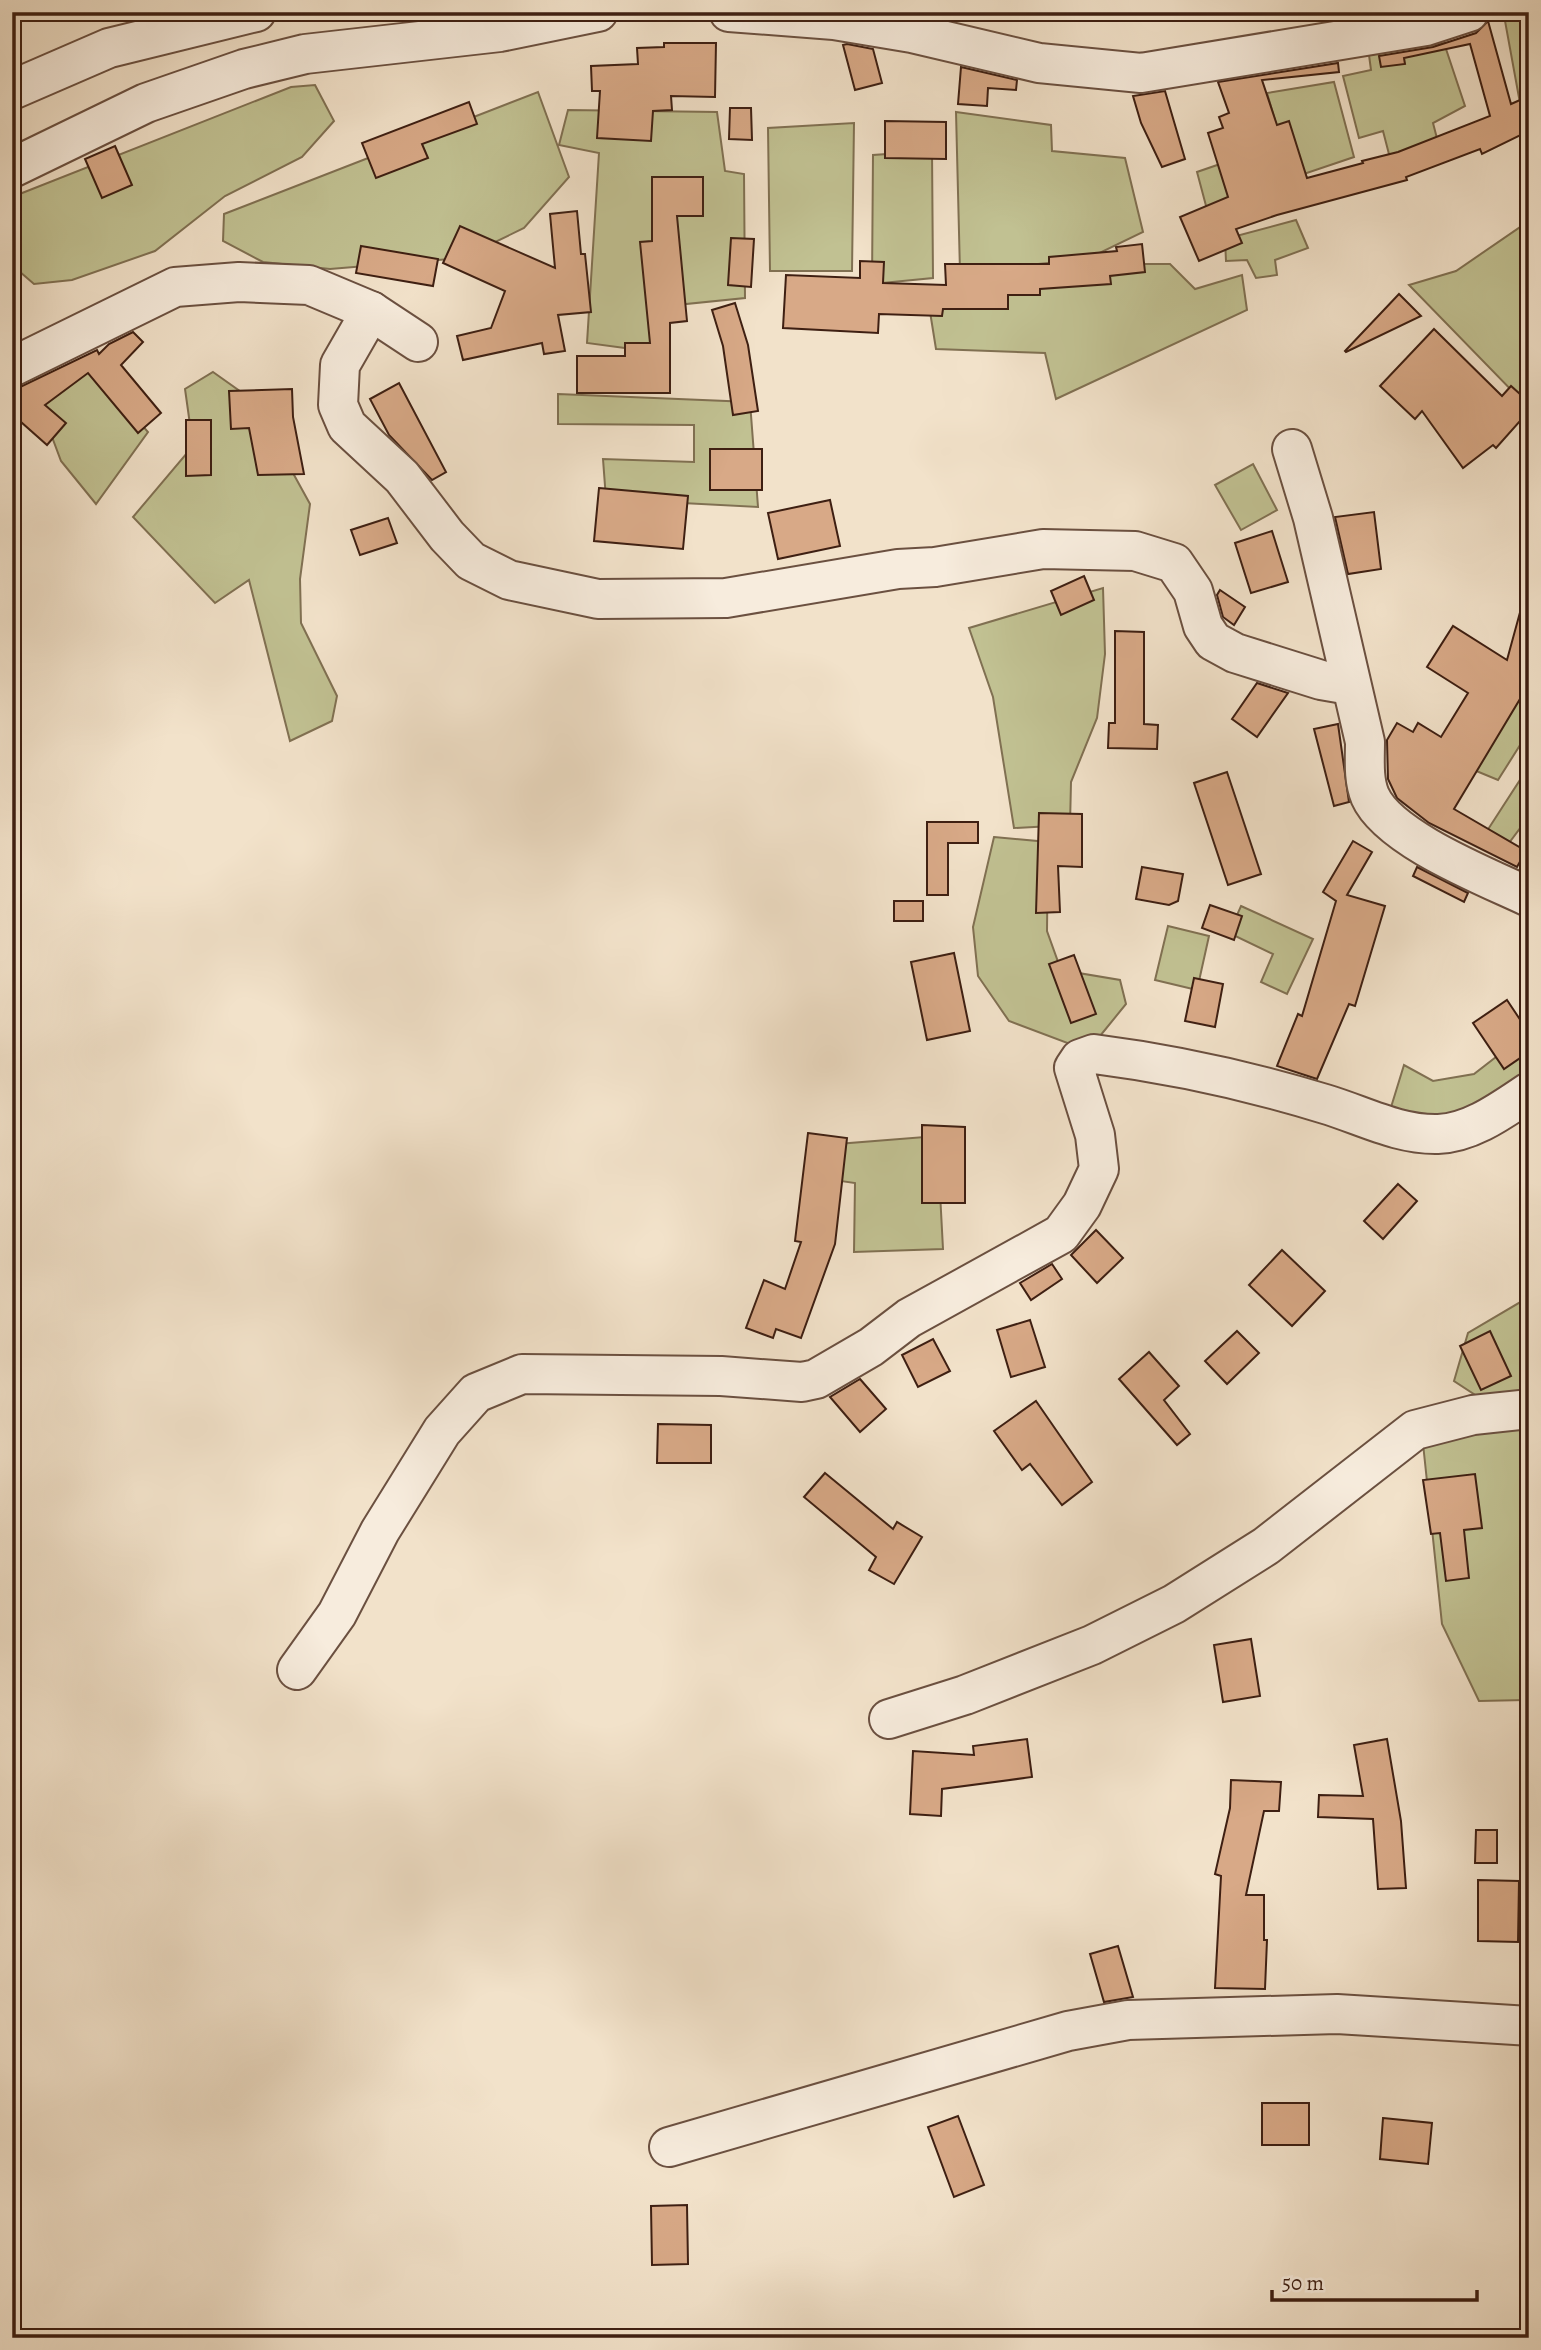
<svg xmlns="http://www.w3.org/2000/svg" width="1541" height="2350" viewBox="0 0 1541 2350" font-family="Alegreya,serif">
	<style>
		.green { fill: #c1c192; stroke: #807052; stroke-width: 2 }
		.building { fill: #d8a987; stroke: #3e1f12; stroke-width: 2 }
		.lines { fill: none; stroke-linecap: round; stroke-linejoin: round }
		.minor-casing { stroke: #6b5040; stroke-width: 42 }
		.minor { stroke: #f7ecdd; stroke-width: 38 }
	</style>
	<rect width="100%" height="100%" fill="#f2e2ca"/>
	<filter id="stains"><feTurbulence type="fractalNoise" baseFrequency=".00286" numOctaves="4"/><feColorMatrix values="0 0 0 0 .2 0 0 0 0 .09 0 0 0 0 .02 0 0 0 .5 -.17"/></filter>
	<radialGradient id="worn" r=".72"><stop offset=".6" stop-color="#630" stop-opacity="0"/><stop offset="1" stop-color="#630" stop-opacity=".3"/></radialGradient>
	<!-- green -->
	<g class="green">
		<polygon points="1529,12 1529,124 1524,125 1505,21"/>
		<polygon points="1444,43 1465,106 1433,123 1439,146 1390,158 1383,131 1359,138 1343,76 1371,70 1369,55"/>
		<polygon points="1334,82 1354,157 1292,178 1267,93"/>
		<polygon points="315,85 334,121 302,157 225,196 155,251 72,280 34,284 12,265 12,197 291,87"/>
		<polygon points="538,92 569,177 524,228 462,258 330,269 263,262 223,241 224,214"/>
		<polygon points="568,110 717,112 725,171 744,174 745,298 657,307 655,352 587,343 599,153 559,145"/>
		<polygon points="956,112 1051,125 1052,151 1125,158 1143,232 1087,259 960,272"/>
		<polygon points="854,123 852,271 770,271 768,128"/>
		<polygon points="932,151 933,278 872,284 873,155"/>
		<polygon points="1252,153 1263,171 1209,217 1197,172"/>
		<polygon points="1296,220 1308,248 1275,260 1277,275 1256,278 1247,260 1226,261 1225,239"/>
		<polygon points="1529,221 1529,388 1518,397 1409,285 1456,271"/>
		<polygon points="1136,264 1170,264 1195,289 1242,275 1247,310 1056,399 1045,353 936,349 927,293"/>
		<polygon points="87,362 148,432 96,504 61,461 42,410 65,372"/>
		<polygon points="213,372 261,406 277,444 310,504 300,579 301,623 337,696 332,721 290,741 249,580 215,603 133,517 193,446 185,389"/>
		<polygon points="558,394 750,402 758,507 606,499 603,459 694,462 694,425 558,424"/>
		<polygon points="1253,464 1277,510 1241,530 1215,485"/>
		<polygon points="1103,588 1105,654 1097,718 1071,782 1070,825 1014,828 993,697 969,628"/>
		<polygon points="1529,671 1529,731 1498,780 1457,763"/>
		<polygon points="1529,766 1529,827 1524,823 1503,851 1485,834"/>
		<polygon points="994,837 1048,842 1047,931 1061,970 1120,980 1126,1004 1100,1036 1070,1044 1009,1021 978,976 973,927"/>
		<polygon points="1241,906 1313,939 1287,994 1261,982 1273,954 1229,933"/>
		<polygon points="1168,926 1209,936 1197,990 1155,980"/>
		<polygon points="1514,1043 1529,1074 1462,1119 1388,1117 1404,1065 1433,1081 1474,1074"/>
		<polygon points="937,1136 943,1249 854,1252 855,1183 827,1179 825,1145"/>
		<polygon points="1529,1297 1529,1398 1483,1400 1454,1381 1468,1333"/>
		<polygon points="1529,1422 1529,1700 1479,1701 1442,1624 1422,1434"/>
	</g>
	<!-- building -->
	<g class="building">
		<polygon points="1488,21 1511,104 1529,96 1529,131 1482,154 1480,149 1406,177 1407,180 1277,215 1236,229 1242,243 1199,261 1180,217 1228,197 1208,133 1223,128 1219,117 1229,113 1218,82 1338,63 1339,72 1262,80 1277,125 1289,121 1307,178 1363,163 1362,161 1398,152 1490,116 1470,44 1404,58 1405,64 1381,67 1379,56 1433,47 1476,33"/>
		<polygon points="664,43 716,43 715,97 671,96 672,110 653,111 651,141 597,138 600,91 592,91 591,66 638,64 637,48 664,47"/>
		<polygon points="847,44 873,49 882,83 855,90 843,45"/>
		<polygon points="961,67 1017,80 1016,90 988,88 987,106 958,104"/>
		<polygon points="1165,91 1185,159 1162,167 1141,123 1133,96"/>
		<polygon points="469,102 477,124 422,144 428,158 376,178 362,143"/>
		<polygon points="730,108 751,108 752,140 729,139"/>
		<polygon points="885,121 946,122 946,159 885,158"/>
		<polygon points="115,146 132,185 102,198 85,159"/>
		<polygon points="652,177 703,177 703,216 677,216 687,321 670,323 670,393 577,393 577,356 625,356 625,343 650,343 640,242 652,241"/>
		<polygon points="577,211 581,254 585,254 591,312 558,315 565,351 544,354 542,343 463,360 457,336 491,328 505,291 443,263 460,226 555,268 550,214"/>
		<polygon points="731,238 754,239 751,287 728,285"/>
		<polygon points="1142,244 1145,272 1110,276 1111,284 1040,289 1040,295 1008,295 1008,309 943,309 942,316 879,314 878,333 783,328 786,275 860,278 860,261 884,262 883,283 946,285 945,264 1049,264 1049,257 1117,251 1116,247"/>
		<polygon points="361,246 438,259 433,286 356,273"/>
		<polygon points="1399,294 1421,316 1346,352 1345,351"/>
		<polygon points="735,303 748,345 758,411 733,415 723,346 712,310"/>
		<polygon points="1434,329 1502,396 1511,386 1529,402 1529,411 1496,448 1493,445 1463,468 1422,411 1415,419 1380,386"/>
		<polygon points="133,332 143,342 121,365 161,413 138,433 88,373 45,405 66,423 47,445 12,414 12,396 20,387 97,350 99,354 109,344"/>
		<polygon points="399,383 446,472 432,480 389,435 370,399"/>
		<polygon points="292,389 293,417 304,474 258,475 249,428 231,429 229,391"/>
		<polygon points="186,420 211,420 211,475 186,476"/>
		<rect x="710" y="449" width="52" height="41"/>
		<polygon points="599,488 688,496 683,549 594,541"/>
		<polygon points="830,500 840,546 778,559 768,513"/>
		<polygon points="1374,512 1381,569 1348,574 1335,517"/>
		<polygon points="388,518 397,543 360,555 351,530"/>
		<polygon points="1272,531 1288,582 1251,593 1235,543"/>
		<polygon points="1084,576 1094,600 1061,615 1051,591"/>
		<polygon points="1220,590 1245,607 1234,625 1223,617 1217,595"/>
		<polygon points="1522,605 1529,606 1529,684 1454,809 1526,851 1517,867 1429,823 1397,798 1388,779 1387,740 1397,723 1413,732 1418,723 1441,737 1468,693 1427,667 1453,626 1507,660"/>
		<polygon points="1115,631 1144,632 1144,724 1158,725 1157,749 1108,748 1109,723 1115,723"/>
		<polygon points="1257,683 1288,693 1257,737 1232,719"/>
		<polygon points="1338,724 1349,802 1334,806 1314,729"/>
		<polygon points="1227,772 1261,874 1228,885 1194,783"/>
		<polygon points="1039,813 1082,814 1082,867 1058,866 1060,912 1036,913"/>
		<polygon points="927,822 978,822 978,843 948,843 948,895 927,895"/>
		<polygon points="1353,841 1372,852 1347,895 1385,906 1355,1006 1349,1004 1317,1079 1277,1066 1298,1014 1302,1016 1336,901 1323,892"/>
		<polygon points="1142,867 1183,874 1178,901 1169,905 1136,899"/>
		<polygon points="1417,867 1468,893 1464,902 1413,876"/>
		<rect x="894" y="901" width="29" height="20"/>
		<polygon points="1210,905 1242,916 1234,940 1202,928"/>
		<polygon points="954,953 970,1031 927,1040 911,962"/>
		<polygon points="1074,955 1096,1014 1071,1023 1049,964"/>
		<polygon points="1194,978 1223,984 1215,1027 1185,1021"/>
		<polygon points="1507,1000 1529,1033 1529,1052 1504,1069 1473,1023"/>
		<polygon points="922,1125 965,1127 965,1203 922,1203"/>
		<polygon points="808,1133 847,1138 835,1244 801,1338 776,1329 773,1338 746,1328 764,1280 785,1289 801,1242 795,1241"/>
		<polygon points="1398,1184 1417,1201 1383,1239 1364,1221"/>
		<polygon points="1096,1230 1123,1258 1097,1283 1071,1255"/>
		<polygon points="1282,1250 1325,1291 1292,1326 1249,1285"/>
		<polygon points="1052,1264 1062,1279 1031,1300 1020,1283"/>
		<polygon points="1030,1320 1045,1367 1011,1377 997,1330"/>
		<polygon points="1237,1331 1259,1353 1227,1384 1205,1361"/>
		<polygon points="1490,1331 1511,1376 1481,1390 1460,1346"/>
		<polygon points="933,1339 950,1371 918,1387 902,1355"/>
		<polygon points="1149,1352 1179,1386 1164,1400 1190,1434 1177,1445 1119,1379"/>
		<polygon points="860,1379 886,1409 860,1432 830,1397"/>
		<polygon points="1036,1401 1092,1482 1062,1505 1030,1464 1022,1470 994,1431"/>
		<polygon points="658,1424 711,1425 711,1463 657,1463"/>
		<polygon points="825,1473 893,1529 897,1522 922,1537 894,1584 869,1570 876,1557 804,1497"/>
		<polygon points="1475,1474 1482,1528 1464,1530 1469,1578 1446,1581 1440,1533 1431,1534 1423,1480"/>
		<polygon points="1251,1639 1260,1696 1223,1702 1214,1645"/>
		<polygon points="1027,1739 1032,1777 942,1789 941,1816 910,1814 913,1751 974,1755 973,1746"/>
		<polygon points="1387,1739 1401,1821 1406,1888 1378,1889 1373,1819 1318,1817 1319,1795 1363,1796 1354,1745"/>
		<polygon points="1231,1780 1281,1782 1279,1811 1264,1811 1246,1895 1264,1895 1264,1940 1267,1940 1265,1989 1215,1988 1221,1876 1215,1874 1230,1808"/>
		<polygon points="1476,1830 1497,1830 1497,1863 1475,1863"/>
		<polygon points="1478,1880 1519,1881 1518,1942 1478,1941"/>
		<polygon points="1118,1946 1133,1997 1104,2002 1090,1954"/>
		<rect x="1262" y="2103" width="47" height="42"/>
		<polygon points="958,2116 984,2185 954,2197 928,2127"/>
		<polygon points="1383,2118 1432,2123 1428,2164 1380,2159"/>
		<polygon points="687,2205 688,2264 652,2265 651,2206"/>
	</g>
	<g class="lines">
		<!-- minor casing -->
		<g class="minor-casing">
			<g id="minor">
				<polyline points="729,12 834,20 912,33 1039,63 1141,73 1426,26 1469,12"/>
				<polyline points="12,90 109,48 256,12"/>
				<polyline points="12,168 146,103 244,69 305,54 500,32 598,12"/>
				<polyline points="371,311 340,365 338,405 347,426 402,477 447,536 471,561 509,580 598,599 726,598 898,569 935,567 1043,549 1135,551 1174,563 1193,591 1203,626 1213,641 1235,653 1321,680 1350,685"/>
				<polyline points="12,367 175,287 239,282 309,285 371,311 418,342"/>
				<path d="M1292,449L1313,518L1365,742C1365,759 1363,779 1370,796C1389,839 1487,877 1529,897"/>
				<path d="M297,1670L337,1614L380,1531L442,1431L476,1393L522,1374L721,1376L802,1382L816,1379L871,1347L909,1318L1061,1234L1082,1205L1099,1169L1095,1135L1074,1068L1080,1059L1094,1054C1172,1064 1250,1081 1325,1104C1362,1115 1398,1135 1438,1134C1471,1133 1502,1110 1529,1092"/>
				<polyline points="889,1719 965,1695 1092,1645 1174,1604 1266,1546 1415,1430 1473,1415 1529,1409"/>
				<polyline points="669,2147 1068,2031 1128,2020 1337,2014 1529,2026"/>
			</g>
		</g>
		<!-- minor -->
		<use href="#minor" class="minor"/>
	</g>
	<!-- margin -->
	<rect width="1541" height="2350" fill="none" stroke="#f2e2ca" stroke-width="42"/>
	<rect x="14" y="14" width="1513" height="2322" fill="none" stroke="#3e1f12" stroke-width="3.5"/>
	<rect x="21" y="21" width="1499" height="2308" fill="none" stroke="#3e1f12" stroke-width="2"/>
	<!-- scale -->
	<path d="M1272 2290v10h205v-10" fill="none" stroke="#3e1f12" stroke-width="3.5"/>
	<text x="1282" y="2290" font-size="21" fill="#3e1f12" stroke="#f7ecdd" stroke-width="5" paint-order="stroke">50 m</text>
	<rect width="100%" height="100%" filter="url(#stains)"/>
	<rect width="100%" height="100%" fill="url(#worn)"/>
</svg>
